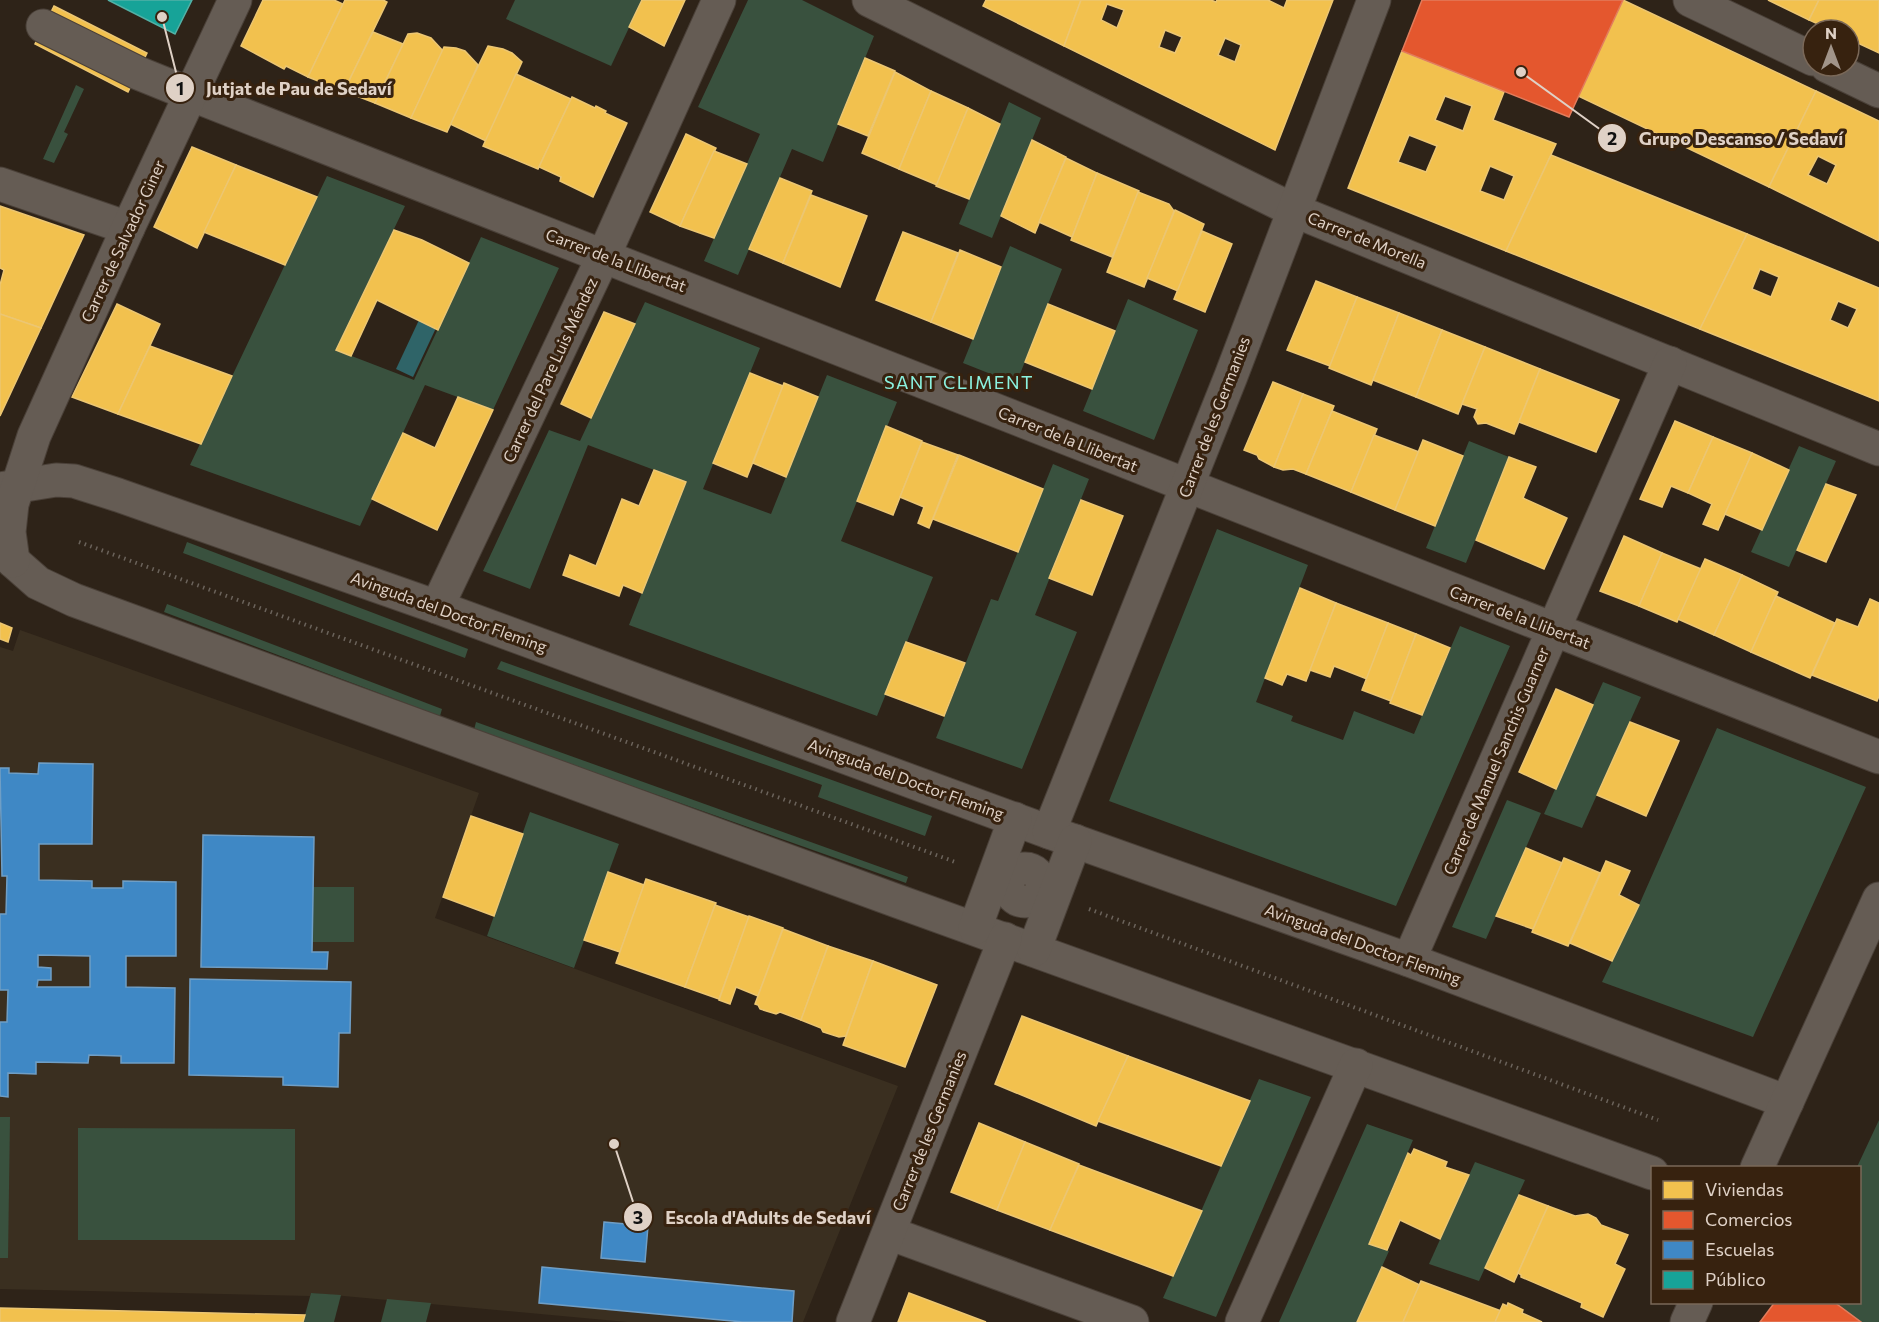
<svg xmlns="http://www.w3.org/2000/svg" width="1879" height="1322" viewBox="0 0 1879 1322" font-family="Commissioner,sans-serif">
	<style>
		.education { fill: #3a2f20 }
		.green { fill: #39513e }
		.water { fill: #2f6468 }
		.homes { fill: #f2c14e; stroke: #ecc672; stroke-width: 1.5; fill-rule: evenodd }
		.shops { fill: #e4572e; stroke: #e27c5c; stroke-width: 1.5 }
		.schools { fill: #3f88c5; stroke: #6f9ec5; stroke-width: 1.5; fill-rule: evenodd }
		.public { fill: #17a398; stroke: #53b1a6; stroke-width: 1.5 }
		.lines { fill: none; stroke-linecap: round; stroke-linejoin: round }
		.minor-casing { stroke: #4a4038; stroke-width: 35 }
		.path { stroke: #6b635b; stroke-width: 4; stroke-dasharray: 1.5 4.5; stroke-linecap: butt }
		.minor { stroke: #655c54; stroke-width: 33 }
		.labels { text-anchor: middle; stroke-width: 6; stroke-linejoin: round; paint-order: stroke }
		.street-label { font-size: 16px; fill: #dfd1c6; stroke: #37220f }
		.neighbourhood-label { font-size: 18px; letter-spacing: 1.5px; fill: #8bf2e0; stroke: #37220f }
		.leader { fill: none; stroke: #dfd1c6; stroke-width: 2 }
		.callout-dot { fill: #dfd1c6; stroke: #37220f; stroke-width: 2 }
		.mark-label { font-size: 18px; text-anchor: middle; font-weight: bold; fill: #111 }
		.callout-label { font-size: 18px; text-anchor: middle; font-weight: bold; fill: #dfd1c6; stroke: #37220f; stroke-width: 6; stroke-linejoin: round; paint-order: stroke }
	</style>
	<rect width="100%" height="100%" fill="#2e2318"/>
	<!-- education -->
	<polygon class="education" points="20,630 479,793 435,918 898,1086 803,1322 627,1322 311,1293 310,1296 0,1289 0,647 13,651"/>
	<!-- green -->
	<g class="green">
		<polygon points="515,0 642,0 611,66 506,19"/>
		<polygon points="748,0 802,0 874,36 823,162 792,149 738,275 704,261 760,134 698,107"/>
		<polygon points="76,85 84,89 64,132 68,134 54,163 43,159"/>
		<polygon points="1009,102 1041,118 992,238 959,224"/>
		<polygon points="327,176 405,206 336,350 414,380 481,237 559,268 493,410 425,385 360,526 190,465"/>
		<polygon points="1010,246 1062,269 1016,384 963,363"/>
		<polygon points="1128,299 1198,330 1154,440 1083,411"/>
		<polygon points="645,302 760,348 703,489 771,514 827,375 897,402 841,541 933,577 877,716 629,625 686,482 588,445 530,589 483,571 549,430 580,441"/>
		<polygon points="1469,441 1509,457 1466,563 1426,548"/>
		<polygon points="1799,446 1836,461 1789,567 1751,552"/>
		<polygon points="1053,464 1089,479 1035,615 1077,632 1022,769 936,738 991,599 998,601"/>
		<polygon points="1217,529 1308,565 1256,702 1293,716 1291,721 1343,740 1354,711 1414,734 1460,626 1510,646 1396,906 1109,801"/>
		<polygon points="187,542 468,649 465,658 183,553"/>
		<polygon points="167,604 442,709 440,716 164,612"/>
		<polygon points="501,661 932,816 925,836 818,797 822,785 497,669"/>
		<polygon points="1603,682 1641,697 1582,828 1544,814"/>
		<polygon points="476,722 908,877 906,883 474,730"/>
		<polygon points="1717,728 1866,787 1753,1037 1602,982 1639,905"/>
		<polygon points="1507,800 1541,813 1486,939 1452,927"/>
		<polygon points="530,812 619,844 574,968 487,936"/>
		<polygon points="313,887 354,887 354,942 312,942"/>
		<polygon points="1259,1079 1311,1097 1216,1317 1163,1298"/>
		<polygon points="0,1117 10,1117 8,1258 0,1258"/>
		<polygon points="1879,1120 1879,1322 1760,1322 1775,1303 1860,1302 1860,1168 1857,1167"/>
		<polygon points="1367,1124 1413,1140 1369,1243 1389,1251 1357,1322 1279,1322"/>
		<polygon points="78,1128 295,1129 295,1240 78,1240"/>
		<polygon points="1475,1162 1525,1180 1479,1281 1429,1264"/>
		<polygon points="311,1293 341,1295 334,1322 303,1322"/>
		<polygon points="387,1299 431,1303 426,1322 381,1322"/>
	</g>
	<!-- water -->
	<polygon class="water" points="419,320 436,328 413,377 396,369"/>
	<!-- homes -->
	<g class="homes">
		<polygon points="263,0 334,0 343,4 308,77 286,66 284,69 241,46"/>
		<polygon points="345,0 383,0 387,2 344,91 308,77"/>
		<polygon points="642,0 685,0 664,46 629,27"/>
		<polygon points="986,0 1081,0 1064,46 983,6"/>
		<path d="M1081,0H1211L1216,2L1217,0H1268L1284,8L1287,0H1333L1275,150L1064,46ZM1107,4L1124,10L1117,28L1101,20ZM1165,30L1182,37L1175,53L1159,47ZM1225,38L1241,45L1235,62L1218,55Z"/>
		<polygon points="1623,0 1816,91 1769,187 1578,96"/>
		<polygon points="1768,0 1819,0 1809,20"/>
		<polygon points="1819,0 1879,0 1879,53 1849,39 1849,30 1831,30 1809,20"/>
		<polygon points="54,6 147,53 128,92 35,44"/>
		<polygon points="373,32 403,44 375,103 344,91"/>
		<polygon points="417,33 431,38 443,51 411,118 375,103 408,34"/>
		<polygon points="488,46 503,49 512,53 522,62 486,141 450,124"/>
		<polygon points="444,47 456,48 465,51 478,65 447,132 411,118"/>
		<path d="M1402,51L1504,92L1493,120L1556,144L1506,251L1348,188ZM1445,96L1472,106L1463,131L1435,120ZM1409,135L1437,146L1426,172L1398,162ZM1490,166L1514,176L1504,200L1480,191Z"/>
		<polygon points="865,58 895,71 868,136 838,124"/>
		<polygon points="895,72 931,91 899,169 862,153"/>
		<polygon points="516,74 571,99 538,169 483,146"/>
		<polygon points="931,91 968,108 937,185 899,169"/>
		<path d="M1816,91L1879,121V241L1769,187ZM1818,156L1836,165L1827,184L1808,175Z"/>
		<polygon points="572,97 595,108 596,106 606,111 605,113 627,123 593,197 560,181 561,177 539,167"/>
		<polygon points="968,108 1000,124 969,199 936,186"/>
		<polygon points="686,134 716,148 680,226 650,212"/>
		<polygon points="1032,140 1066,157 1035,233 1001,216"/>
		<polygon points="192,147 236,165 197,248 154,227"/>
		<polygon points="714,151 747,164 714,238 680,226"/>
		<polygon points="1551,155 1747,234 1700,329 1506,251"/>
		<polygon points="1066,158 1097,173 1072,237 1039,222"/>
		<polygon points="236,165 317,197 285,265 204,232"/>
		<polygon points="1097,173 1139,191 1112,257 1071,240"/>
		<polygon points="780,178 812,191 783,263 749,249"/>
		<polygon points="1138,192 1169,204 1174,211 1144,287 1107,272"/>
		<polygon points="811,195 867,216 840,287 783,263"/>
		<polygon points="0,206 84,235 41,328 0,314 0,285 4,270 0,268"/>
		<polygon points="1175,210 1204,224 1178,291 1147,278"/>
		<polygon points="394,230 422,240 469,263 438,330 377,300 351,356 336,350"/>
		<polygon points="1202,231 1232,244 1205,312 1174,299"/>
		<polygon points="903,232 958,253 931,322 876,300"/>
		<path d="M1747,234L1879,288V401L1700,329ZM1760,269L1779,277L1771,297L1752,289ZM1838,301L1857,309L1848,328L1830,320Z"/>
		<polygon points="960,250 1001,267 973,339 931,322"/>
		<polygon points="1316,281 1357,297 1330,366 1287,350"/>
		<polygon points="1357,297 1399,313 1371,385 1329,368"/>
		<polygon points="117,304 160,324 118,414 72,397"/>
		<polygon points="1048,304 1115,331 1092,389 1025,362"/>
		<polygon points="604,312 635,324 591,418 561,404"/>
		<polygon points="1399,313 1442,330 1416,397 1373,380"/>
		<polygon points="0,314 41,328 0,416"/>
		<polygon points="1442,330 1485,347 1458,414 1416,397"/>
		<polygon points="150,346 232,376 201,444 118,414"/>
		<polygon points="1485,347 1540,369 1514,434 1486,423 1478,424 1474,417 1477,409 1462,404"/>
		<polygon points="1540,369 1619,400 1596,452 1519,422"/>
		<polygon points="750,373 783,386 747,477 713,463"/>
		<polygon points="1273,382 1303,394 1274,467 1259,459 1257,455 1244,450"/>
		<polygon points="784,383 818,397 786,477 753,463"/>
		<polygon points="1303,394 1334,406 1306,474 1293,469 1283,470 1274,467"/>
		<polygon points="458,397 493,410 437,530 372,499 403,433 435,448"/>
		<polygon points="1332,411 1377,429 1351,492 1306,474"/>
		<polygon points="1675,421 1713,437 1688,493 1671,486 1662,507 1640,499"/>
		<polygon points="886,426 922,441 893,515 857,501"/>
		<polygon points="1374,435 1419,452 1395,510 1351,492"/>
		<polygon points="1713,437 1752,453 1718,530 1703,524 1712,504 1688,493"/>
		<polygon points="1423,440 1463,456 1435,526 1395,510"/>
		<polygon points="922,442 958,455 929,528 918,523 924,507 900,497"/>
		<polygon points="1752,453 1789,470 1762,530 1725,514"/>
		<polygon points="959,455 1043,489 1018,552 933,519"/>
		<polygon points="1509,457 1536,467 1523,498 1567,518 1544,569 1476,540"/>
		<polygon points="654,470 686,482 642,593 623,585 619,596 563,575 570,555 596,566 622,499 639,506"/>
		<polygon points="1826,484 1856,495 1826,562 1797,550"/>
		<polygon points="1081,500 1123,516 1092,595 1049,578"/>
		<polygon points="1624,536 1662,553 1639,606 1600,591"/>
		<polygon points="1662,553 1701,569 1677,622 1639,606"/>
		<polygon points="1705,559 1742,575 1714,635 1678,619"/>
		<polygon points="1742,575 1778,592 1751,652 1714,635"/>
		<polygon points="1300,588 1336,603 1306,681 1287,674 1282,685 1265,678"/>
		<polygon points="1776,596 1835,623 1810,678 1751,652"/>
		<polygon points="1870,599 1879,603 1879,696 1877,701 1812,675 1837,619 1858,627"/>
		<polygon points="1336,603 1388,623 1367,679 1334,666 1330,677 1310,670"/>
		<polygon points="0,623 12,628 8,642 0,639"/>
		<polygon points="1388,623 1416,634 1391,701 1362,690"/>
		<polygon points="1416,634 1450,648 1422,715 1390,703"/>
		<polygon points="906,642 965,663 944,716 885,694"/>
		<polygon points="1556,689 1593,705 1556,789 1519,772"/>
		<polygon points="1630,722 1679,741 1646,816 1597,795"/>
		<polygon points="471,816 523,834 494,916 443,897"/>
		<polygon points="1526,848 1562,863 1533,929 1496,916"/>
		<polygon points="1564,858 1600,873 1568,946 1532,932"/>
		<polygon points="1606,861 1630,871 1619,895 1639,905 1612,961 1570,943"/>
		<polygon points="608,872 644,885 620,952 584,940"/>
		<polygon points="646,879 716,903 685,987 616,963"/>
		<polygon points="715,905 749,917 719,999 685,987"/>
		<polygon points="749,916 783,928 758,996 736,987 730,1004 719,1000"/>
		<polygon points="783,929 828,946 801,1020 780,1012 776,1014 760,1009 758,1005 755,1004"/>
		<polygon points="828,946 873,961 846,1036 839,1037 823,1032 821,1028 801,1020"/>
		<polygon points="873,961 937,985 905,1067 843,1045"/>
		<polygon points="1022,1016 1128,1056 1096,1126 995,1084"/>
		<polygon points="1128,1056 1250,1101 1221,1166 1098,1121"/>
		<polygon points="979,1123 1025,1142 997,1210 951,1192"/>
		<polygon points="1025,1142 1079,1164 1050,1230 997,1210"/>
		<polygon points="1414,1149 1447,1162 1445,1167 1469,1175 1440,1239 1400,1220 1387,1250 1369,1244 1408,1153 1411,1155"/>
		<polygon points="1079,1165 1202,1211 1173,1276 1050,1230"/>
		<polygon points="1519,1195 1548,1206 1514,1282 1485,1268"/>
		<polygon points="1548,1206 1575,1216 1588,1214 1596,1218 1601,1225 1628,1235 1615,1264 1625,1269 1603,1317 1581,1307 1582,1303 1521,1277 1521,1275 1518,1273"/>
		<polygon points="1382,1267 1420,1285 1403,1322 1357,1322"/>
		<polygon points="1421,1281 1501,1311 1495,1322 1403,1322"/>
		<polygon points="909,1293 986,1322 898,1322"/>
		<polygon points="1508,1303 1523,1310 1522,1313 1542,1322 1495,1322 1503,1304 1507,1306"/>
		<polygon points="0,1308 305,1315 303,1322 0,1322"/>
	</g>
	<!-- shops -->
	<g class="shops">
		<polygon points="1422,0 1623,0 1569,117 1402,51"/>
		<polygon points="1775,1302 1834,1302 1861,1322 1760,1322"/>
	</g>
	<!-- schools -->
	<g class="schools">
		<path d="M39,763L93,764L92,844H39V880L92,881V888H123V881L176,882V956H126V987L175,988L174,1063H121V1056L89,1055L88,1063L36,1062V1074L8,1073V1097L0,1096V1022H7L8,990H0V914H6L7,876H2L0,768H9V773L38,774ZM38,955L90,956V987H37L38,980H51V968L38,967Z"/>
		<polygon points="203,835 314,837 312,952 328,952 327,969 201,967"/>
		<polygon points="190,979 351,982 350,1033 339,1033 338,1087 283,1085 283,1077 189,1075"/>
		<polygon points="604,1222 648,1226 645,1262 601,1258"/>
		<polygon points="542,1267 794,1291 792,1322 743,1322 539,1303"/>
	</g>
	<!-- public -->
	<polygon class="public" points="108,0 192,0 175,34"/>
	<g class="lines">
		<!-- minor casing -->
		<g class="minor-casing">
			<g id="minor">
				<polyline points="869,0 1293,210 1879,449"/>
				<polyline points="1690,0 1813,59"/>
				<polyline points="43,26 138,73 190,94 1879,757"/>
				<polyline points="1827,66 1879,91"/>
				<polyline points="0,184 128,228"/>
				<polyline points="0,489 56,480 74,481 118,495 437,607 1049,832 1409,960 1787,1102"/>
				<polyline points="0,546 13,561 38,583 74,600 897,901 1652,1173"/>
				<polyline points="13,561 9,532 12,504 34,436 128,228 235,0"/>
				<polyline points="437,607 604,255 719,0"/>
				<polyline points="1049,832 1231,376 1374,0"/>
				<circle cx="1025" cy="885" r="16"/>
				<polyline points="975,928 1015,819"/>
				<polyline points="1034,950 1075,841"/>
				<polyline points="1409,960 1670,363"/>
				<polyline points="1757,1168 1879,899"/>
				<polyline points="889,1233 1132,1322"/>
				<polyline points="853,1322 1005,939"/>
				<polyline points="1242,1322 1356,1065"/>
				<polyline points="1687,1322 1696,1302"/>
			</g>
		</g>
		<!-- path -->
		<g class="path">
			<polyline points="79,542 958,863"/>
			<polyline points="1089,909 1658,1120"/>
		</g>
		<!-- minor -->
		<use href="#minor" class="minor"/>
	</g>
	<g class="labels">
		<!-- street labels -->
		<g class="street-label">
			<text transform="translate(1367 240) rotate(22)" y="6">Carrer de Morella</text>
			<text transform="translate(123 241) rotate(-65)" y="6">Carrer de Salvador Giner</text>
			<text transform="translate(616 260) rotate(21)" y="6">Carrer de la Llibertat</text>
			<text transform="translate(550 370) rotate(-65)" y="6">Carrer del Pare Luis Méndez</text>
			<text transform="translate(1214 417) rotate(-69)" y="6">Carrer de les Germanies</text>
			<text transform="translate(1068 439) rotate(22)" y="6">Carrer de la Llibertat</text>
			<text transform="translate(449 612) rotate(20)" y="6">Avinguda del Doctor Fleming</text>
			<text transform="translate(1520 617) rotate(21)" y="6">Carrer de la Llibertat</text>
			<text transform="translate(1496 761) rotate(-67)" y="6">Carrer de Manuel Sanchis Guarner</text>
			<text transform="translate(906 779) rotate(20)" y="6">Avinguda del Doctor Fleming</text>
			<text transform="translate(1363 944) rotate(20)" y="6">Avinguda del Doctor Fleming</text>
			<text transform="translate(929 1131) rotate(-68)" y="6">Carrer de les Germanies</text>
		</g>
		<!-- neighbourhood labels -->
		<g class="neighbourhood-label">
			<text x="959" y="389">SANT CLIMENT</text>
		</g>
	</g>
	<!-- callouts -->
	<path class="leader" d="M162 17L180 88M1521 72L1612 138M614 1144L638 1217"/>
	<g class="callout-dot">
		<circle cx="162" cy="17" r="6"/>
		<circle cx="1521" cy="72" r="6"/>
		<circle cx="614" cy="1144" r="6"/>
		<circle cx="180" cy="88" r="15"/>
		<circle cx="1612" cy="138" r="15"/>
		<circle cx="638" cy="1217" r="15"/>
	</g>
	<g class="mark-label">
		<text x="180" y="95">1</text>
		<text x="1612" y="145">2</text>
		<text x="638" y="1224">3</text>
	</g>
	<g class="callout-label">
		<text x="299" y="95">Jutjat de Pau de Sedaví</text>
		<text x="1741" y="145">Grupo Descanso / Sedaví</text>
		<text x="768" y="1224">Escola d'Adults de Sedaví</text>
	</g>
	<!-- legend -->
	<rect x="1651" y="1166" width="210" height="138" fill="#37220f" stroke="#7a6858" stroke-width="1.5"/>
	<rect x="1663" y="1181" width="30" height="18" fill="#f2c14e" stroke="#7a6858" stroke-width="1.5"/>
	<text x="1705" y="1196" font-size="18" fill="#dfd1c6">Viviendas</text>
	<rect x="1663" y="1211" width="30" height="18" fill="#e4572e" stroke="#7a6858" stroke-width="1.5"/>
	<text x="1705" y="1226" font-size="18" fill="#dfd1c6">Comercios</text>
	<rect x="1663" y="1241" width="30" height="18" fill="#3f88c5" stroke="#7a6858" stroke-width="1.5"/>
	<text x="1705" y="1256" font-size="18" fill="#dfd1c6">Escuelas</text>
	<rect x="1663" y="1271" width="30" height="18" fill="#17a398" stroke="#7a6858" stroke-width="1.5"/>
	<text x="1705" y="1286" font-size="18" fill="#dfd1c6">Público</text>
	<!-- north arrow -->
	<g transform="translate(1831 48)"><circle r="28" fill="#37220f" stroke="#7a6858" stroke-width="1.5"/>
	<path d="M0-4.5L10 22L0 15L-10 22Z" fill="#a19489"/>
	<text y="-9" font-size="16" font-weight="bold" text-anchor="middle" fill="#dfd1c6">N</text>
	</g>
</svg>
